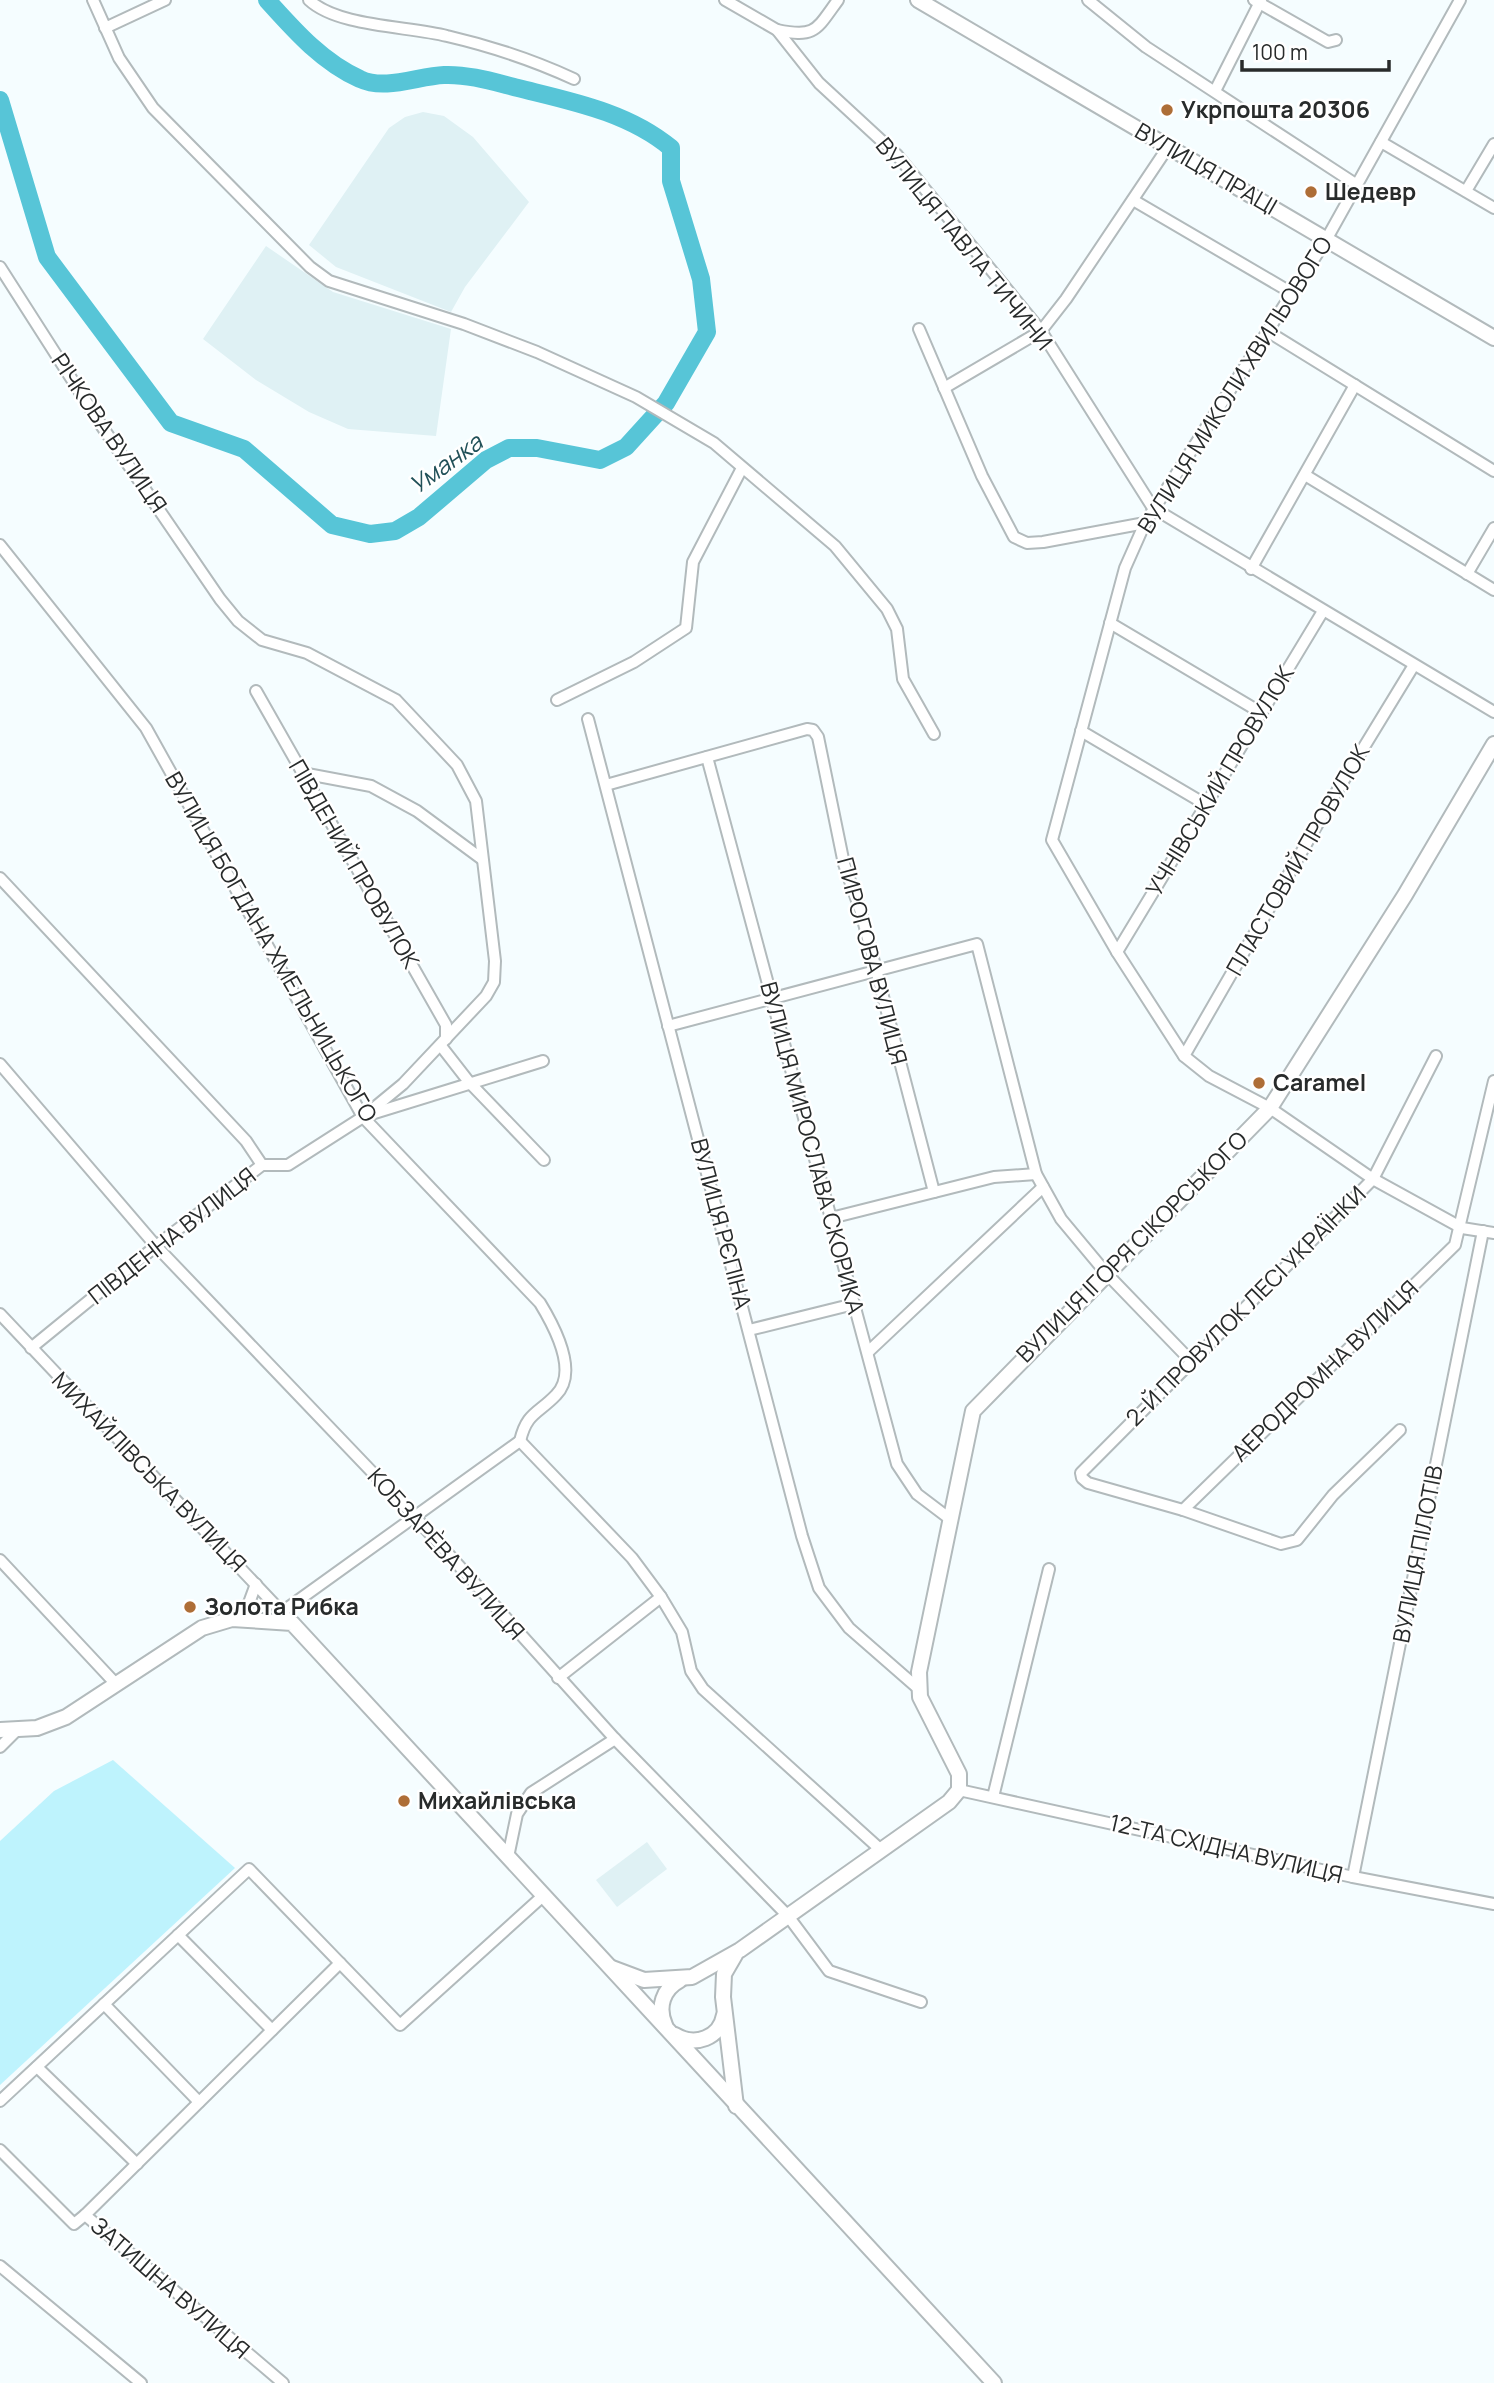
<svg xmlns="http://www.w3.org/2000/svg" width="1494" height="2383" viewBox="0 0 1494 2383" font-family="Manrope,sans-serif">
	<style>
		.built { fill: #dff1f4 }
		.green { fill: #bef3fd }
		.lines { fill: none; stroke-linecap: round; stroke-linejoin: round }
		.river { stroke: #57c5d7; stroke-width: 18 }
		.minor-casing { stroke: #b2babc; stroke-width: 14 }
		.secondary-casing { stroke: #b2babc; stroke-width: 18 }
		.minor { stroke: #fff; stroke-width: 10 }
		.secondary { stroke: #fff; stroke-width: 14 }
		.poi-dot { fill: #ae6e37; stroke: #fff; stroke-width: 2.5 }
		.labels { text-anchor: middle; stroke-width: 5; stroke-linejoin: round; paint-order: stroke }
		.poi-label { font-size: 23px; font-weight: bold; fill: #282b2b; stroke: #fff; text-anchor: start }
		.street-label { font-size: 23px; fill: #282b2b; stroke: #fff }
		.water-label { font-size: 24px; font-style: italic; fill: #215159; stroke: #fff }
	</style>
	<rect width="100%" height="100%" fill="#f5fdff"/>
	<!-- built -->
	<g class="built">
		<polygon points="423,112 444,116 473,137 529,202 465,287 451,312 336,267 309,245 389,128 405,117"/>
		<polygon points="266,246 333,292 451,329 436,436 348,429 309,412 256,380 203,339"/>
		<polygon points="647,1842 667,1869 617,1907 596,1880"/>
	</g>
	<!-- green -->
	<polygon class="green" points="113,1760 235,1868 0,2085 0,1841 54,1791"/>
	<g class="lines">
		<!-- river -->
		<path class="river" d="M0,100L47,257L171,423L244,449L332,525L370,534L395,531L419,517L486,460L509,448H537L600,460L626,447L666,403L707,332L701,279L671,181V148C628,112 570,101 518,88C494,82 469,74 444,75C418,76 385,91 360,79C322,62 294,30 267,0"/>
		<!-- minor casing -->
		<g class="minor-casing">
			<g id="minor">
				<polyline points="93,0 119,58 153,108 310,267 329,281 464,324 537,352 636,397 714,443 835,546 887,609 897,629 903,679 934,734"/>
				<path d="M309,0C338,27 408,26 447,36C490,46 535,61 574,79"/>
				<polyline points="725,0 777,30 819,83 897,155 1041,331 1153,508 1494,712"/>
				<polyline points="1088,0 1146,47 1357,185"/>
				<polyline points="1254,0 1328,42 1336,40"/>
				<polyline points="1460,0 1326,240 1145,523 1125,568 1052,840 1117,952 1184,1056 1209,1076 1270,1108 1373,1179 1462,1228 1494,1233"/>
				<polyline points="105,28 165,0"/>
				<path d="M777,30C816,38 816,30 838,0"/>
				<polyline points="1215,91 1261,0"/>
				<polyline points="1381,142 1494,208"/>
				<polyline points="1466,191 1494,144"/>
				<polyline points="1133,200 1292,293"/>
				<polyline points="0,267 101,425 220,599 238,621 262,640 307,653 396,700 457,765 476,801 495,961 494,982 486,996 403,1084 363,1117 288,1165 262,1165 156,1246 31,1348"/>
				<polyline points="919,329 982,476 1014,537 1027,543 1043,542 1145,523"/>
				<polyline points="1267,331 1494,471"/>
				<polyline points="944,388 1041,331 1066,299 1168,147"/>
				<polyline points="1305,475 1494,590"/>
				<path d="M0,545L146,728L363,1117L540,1303C554,1326 579,1372 556,1395C538,1414 527,1412 520,1441"/>
				<polyline points="1251,569 1355,385"/>
				<polyline points="1467,574 1494,528"/>
				<polyline points="1110,623 1260,712"/>
				<polyline points="256,691 446,1025 446,1039"/>
				<polyline points="557,700 634,662 686,628 693,562 742,468"/>
				<polyline points="588,719 802,1536 819,1588 849,1628 920,1690"/>
				<polyline points="1081,731 1205,804"/>
				<polyline points="707,757 897,1464 917,1494 950,1519"/>
				<polyline points="302,773 371,786 417,811 482,859"/>
				<polyline points="606,785 807,729 813,730 818,737 844,864 861,912 934,1192"/>
				<polyline points="0,878 246,1141 262,1165"/>
				<polyline points="1117,952 1323,611"/>
				<polyline points="668,1026 977,944 1036,1174 1061,1219 1106,1273 1191,1361"/>
				<polyline points="441,1046 469,1082 544,1160"/>
				<polyline points="1184,1056 1328,806 1414,665"/>
				<polyline points="0,1064 156,1246 415,1517 615,1739 788,1916 829,1971 921,2002"/>
				<polyline points="368,1115 543,1061"/>
				<polyline points="831,1218 994,1177 1036,1174"/>
				<polyline points="0,1314 292,1623"/>
				<polyline points="749,1330 854,1304"/>
				<polyline points="868,1352 1043,1187"/>
				<polyline points="1400,1430 1333,1495 1297,1540 1281,1544 1183,1510 1088,1483 1082,1478 1081,1473 1373,1179 1436,1056"/>
				<polyline points="520,1441 632,1558 661,1597 682,1632 691,1671 703,1689 881,1850"/>
				<polyline points="1183,1510 1455,1245 1494,1081"/>
				<polyline points="0,1560 115,1683"/>
				<polyline points="282,1612 520,1441"/>
				<polyline points="232,1619 249,1603 256,1584"/>
				<polyline points="558,1678 661,1597"/>
				<polyline points="0,1747 18,1729"/>
				<polyline points="959,1790 1353,1877 1494,1904"/>
				<polyline points="993,1797 1049,1569"/>
				<polyline points="508,1857 517,1814 531,1793 615,1739"/>
				<polyline points="1353,1877 1483,1231"/>
				<polyline points="178,1935 272,2030"/>
				<polyline points="104,2004 199,2102"/>
				<polyline points="37,2067 137,2164"/>
				<polyline points="0,2101 249,1869 400,2025 544,1895"/>
				<polyline points="0,2150 74,2224 85,2215 283,2383"/>
				<polyline points="85,2215 340,1963"/>
				<polyline points="0,2266 141,2383"/>
			</g>
		</g>
		<!-- secondary casing -->
		<g class="secondary-casing">
			<g id="secondary">
				<polyline points="918,0 1494,338"/>
				<polyline points="0,1730 37,1728 66,1717 202,1628 232,1619 292,1623 994,2383"/>
				<polyline points="735,1955 724,1974 723,1997 736,2106"/>
				<polyline points="612,1968 644,1980 692,1977 740,1950 949,1802 959,1790 959,1774 920,1697 919,1672 973,1411 1270,1108 1405,895 1494,744"/>
				<path d="M665,2025C657,2007 663,1989 680,1980"/>
				<path d="M675,2035C695,2047 720,2038 724,2015"/>
			</g>
		</g>
		<!-- minor -->
		<use href="#minor" class="minor"/>
		<!-- secondary -->
		<use href="#secondary" class="secondary"/>
	</g>
	<!-- markers -->
	<g class="poi-dot">
		<circle cx="1167" cy="110" r="7"/>
		<circle cx="1311" cy="192" r="7"/>
		<circle cx="1259" cy="1083" r="7"/>
		<circle cx="190" cy="1607" r="7"/>
		<circle cx="404" cy="1801" r="7"/>
	</g>
	<g class="labels">
		<!-- poi labels -->
		<g class="poi-label">
			<text x="1181" y="118">Укрпошта 20306</text>
			<text x="1325" y="200">Шедевр</text>
			<text x="1273" y="1091">Caramel</text>
			<text x="204" y="1615">Золота Рибка</text>
			<text x="418" y="1809">Михайлівська</text>
		</g>
		<!-- street labels -->
		<g class="street-label">
			<text transform="translate(1206 169) rotate(30)" y="8">ВУЛИЦЯ ПРАЦІ</text>
			<text transform="translate(964 244) rotate(51)" y="8">ВУЛИЦЯ ПАВЛА ТИЧИНИ</text>
			<text transform="translate(1235 385) rotate(-58)" y="8">ВУЛИЦЯ МИКОЛИ ХВИЛЬОВОГО</text>
			<text transform="translate(109 433) rotate(56)" y="8">РІЧКОВА ВУЛИЦЯ</text>
			<text transform="translate(1220 781) rotate(-59)" y="8">УЧНІВСЬКИЙ ПРОВУЛОК</text>
			<text transform="translate(1298 860) rotate(-60)" y="8">ПЛАСТОВИЙ ПРОВУЛОК</text>
			<text transform="translate(354 864) rotate(60)" y="8">ПІВДЕНИЙ ПРОВУЛОК</text>
			<text transform="translate(271 947) rotate(60)" y="8">ВУЛИЦЯ БОГДАНА ХМЕЛЬНИЦЬКОГО</text>
			<text transform="translate(872 961) rotate(75)" y="8">ПИРОГОВА ВУЛИЦЯ</text>
			<text transform="translate(812 1148) rotate(75)" y="8">ВУЛИЦЯ МИРОСЛАВА СКОРИКА</text>
			<text transform="translate(721 1224) rotate(75)" y="8">ВУЛИЦЯ РЄПІНА</text>
			<text transform="translate(172 1236) rotate(-38)" y="8">ПІВДЕННА ВУЛИЦЯ</text>
			<text transform="translate(1132 1247) rotate(-45)" y="8">ВУЛИЦЯ ІГОРЯ СІКОРСЬКОГО</text>
			<text transform="translate(1246 1306) rotate(-45)" y="8">2-Й ПРОВУЛОК ЛЕСІ УКРАЇНКИ</text>
			<text transform="translate(1325 1371) rotate(-44)" y="8">АЕРОДРОМНА ВУЛИЦЯ</text>
			<text transform="translate(149 1472) rotate(46)" y="8">МИХАЙЛІВСЬКА ВУЛИЦЯ</text>
			<text transform="translate(446 1554) rotate(48)" y="8">КОБЗАРÈВА ВУЛИЦЯ</text>
			<text transform="translate(1418 1554) rotate(-79)" y="8">ВУЛИЦЯ ПІЛОТІВ</text>
			<text transform="translate(1226 1849) rotate(13)" y="8">12-ТА СХІДНА ВУЛИЦЯ</text>
			<text transform="translate(170 2288) rotate(41)" y="8">ЗАТИШНА ВУЛИЦЯ</text>
		</g>
		<!-- water labels -->
		<g class="water-label">
			<text transform="translate(446 464) rotate(-36)" y="8">Уманка</text>
		</g>
	</g>
	<!-- scale -->
	<path d="M1242 60v10h147v-10" fill="none" stroke="#282b2b" stroke-width="3.5"/>
	<text x="1252" y="60" font-size="21" fill="#282b2b" stroke="#ffffff" stroke-width="5" paint-order="stroke">100 m</text>
</svg>
